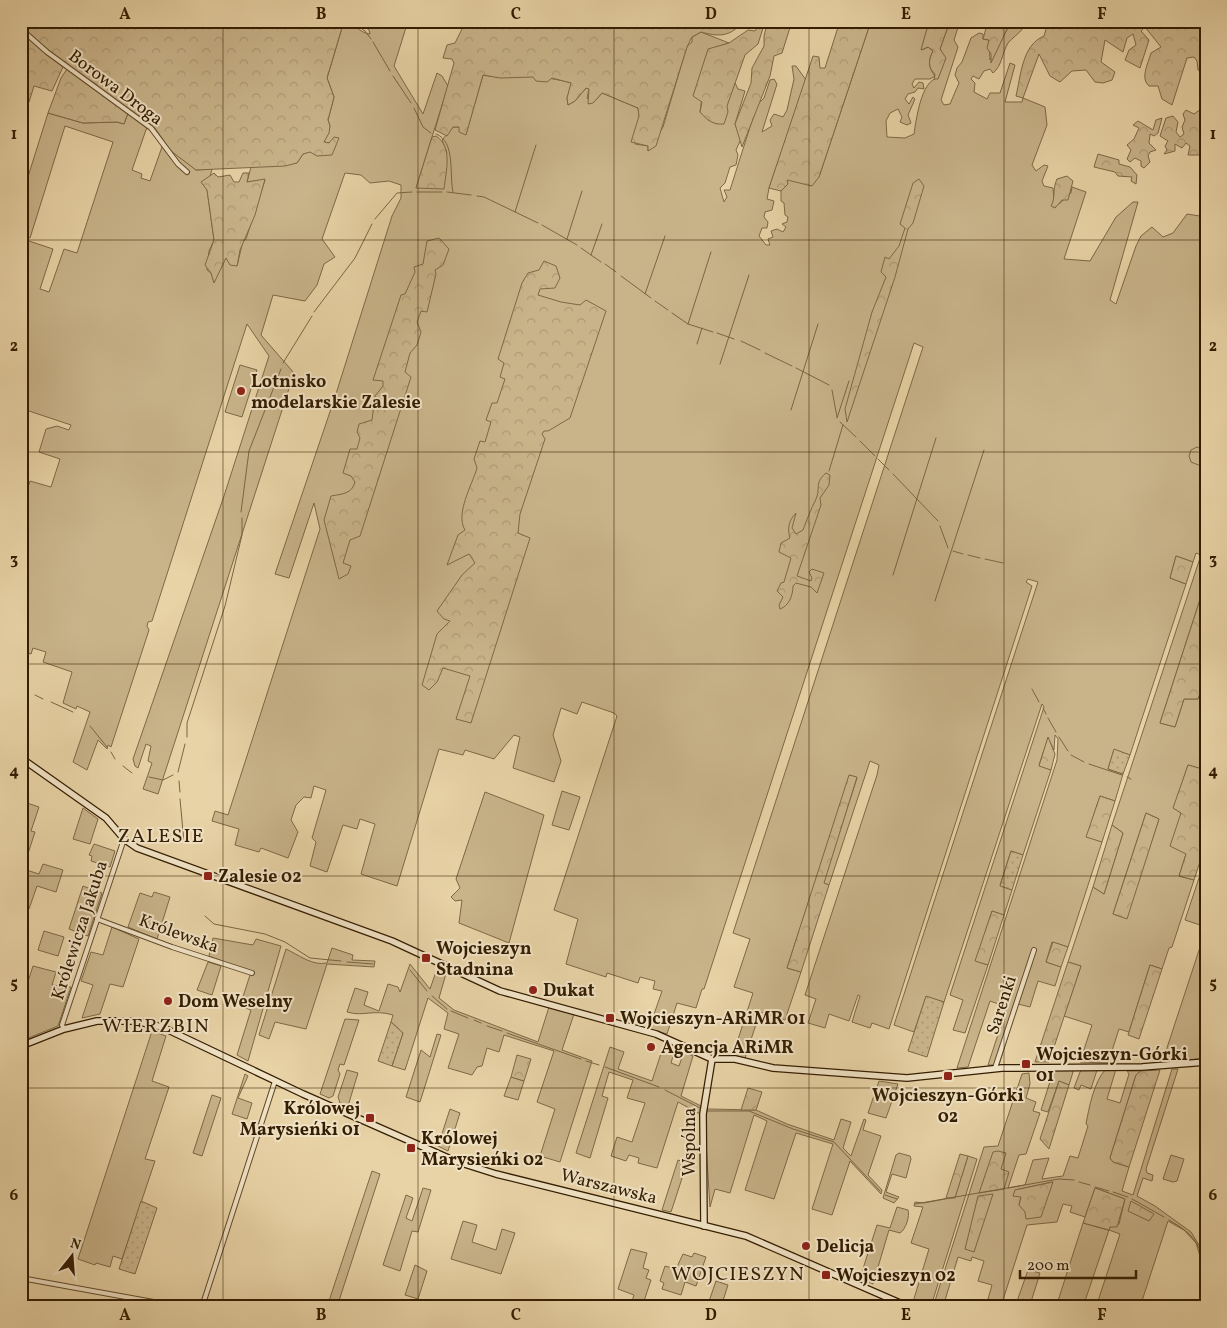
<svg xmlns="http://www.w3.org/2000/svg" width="1227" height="1328" viewBox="0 0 1227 1328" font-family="Vollkorn,serif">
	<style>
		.grass { fill: #c9b48a; stroke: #7e6846; fill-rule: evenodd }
		.forest { fill: url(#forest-crowns); stroke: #7e6846 }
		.garden { fill: url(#garden-dots); stroke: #7e6846 }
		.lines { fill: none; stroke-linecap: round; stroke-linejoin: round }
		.stream { stroke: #7b6542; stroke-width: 1 }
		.street-casing { stroke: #614a2a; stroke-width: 6 }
		.secondary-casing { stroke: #341d01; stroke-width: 8 }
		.street { stroke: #f0e2c5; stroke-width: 4 }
		.secondary { stroke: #f0e2c5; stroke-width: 5.5 }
		.grid { fill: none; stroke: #341d01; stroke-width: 1; stroke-opacity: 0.55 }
		.poi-dot { fill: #8f2418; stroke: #f0e2c5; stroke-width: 2 }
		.labels { text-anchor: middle; stroke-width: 4; stroke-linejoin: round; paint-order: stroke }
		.street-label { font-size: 18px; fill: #341d01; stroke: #f0e2c5 }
		.poi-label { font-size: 18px; font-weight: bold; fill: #341d01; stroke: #f0e2c5; text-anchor: start }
		.quarter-label { font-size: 20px; letter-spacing: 1px; fill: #341d01; stroke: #f0e2c5 }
		.neatline { fill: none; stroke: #341d01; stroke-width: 2 }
		.grid-label { font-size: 16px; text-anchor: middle; font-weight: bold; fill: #341d01 }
	</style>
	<defs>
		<pattern id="forest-crowns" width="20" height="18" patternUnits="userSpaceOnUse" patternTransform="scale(1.25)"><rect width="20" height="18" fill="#c9b48a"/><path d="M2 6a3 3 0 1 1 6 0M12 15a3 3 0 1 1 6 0" fill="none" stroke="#ad9a75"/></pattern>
		<pattern id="garden-dots" width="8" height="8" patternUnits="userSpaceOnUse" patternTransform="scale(1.25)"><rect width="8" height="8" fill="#c9b48a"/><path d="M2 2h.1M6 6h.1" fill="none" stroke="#ad9a75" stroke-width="1.8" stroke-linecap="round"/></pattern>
	</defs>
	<rect width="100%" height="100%" fill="#e8d3a6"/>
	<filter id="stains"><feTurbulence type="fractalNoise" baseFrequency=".004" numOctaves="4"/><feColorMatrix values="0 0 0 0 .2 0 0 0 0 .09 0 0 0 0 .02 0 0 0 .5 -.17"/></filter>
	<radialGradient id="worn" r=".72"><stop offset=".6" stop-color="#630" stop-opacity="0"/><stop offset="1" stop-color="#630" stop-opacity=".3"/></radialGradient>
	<!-- grass -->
	<g class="grass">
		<path d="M344,21C354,22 359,33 370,34L369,30L358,21H408L394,66L423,114L437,73L442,76L448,86L416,188L447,153L442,140L453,127H459L466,134L483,75C502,79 510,75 528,76C543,77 557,79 572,83L567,98L568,105L575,101L586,88L589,89L587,98L593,103L602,93L638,108L639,116L635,144L648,146V151L663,127L687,46L692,42V37L701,32L729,43L708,50L700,112L708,120L717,124L735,83L738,89L745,91L735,124L741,139L736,150L738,155L736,165L730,167L725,183L720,188L724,202L727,197L724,190H730L757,105L764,98L770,80L774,79L777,84L762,132L772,126L770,120L774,114L783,117L787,110L794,79L792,66H796L806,80L769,188L767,199L774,201L772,210L765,212L764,217L768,222L767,228H762L759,236L766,245H770L768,239L773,237L771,231L777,229L783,232L786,227L782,224L787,222L788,217L785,215L784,203L781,201V191L788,184L786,180L819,177L871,21H929L922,50L928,47L933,51C928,61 928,67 935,76L930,79H915L912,84L914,88L919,82L923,83L924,89L918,88L915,92L908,94L905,99L909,104L913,97L915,99L908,115L911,123L907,125L900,122L902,117L898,109L890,113L886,121L887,137L905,138L914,134C916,121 921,80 938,78L945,58L940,49L950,21H960L954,40L958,47L941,100L944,105L950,104L959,83L955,75L957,68L962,62L971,38L979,33L983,34V39L989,40L990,60L1008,28L1005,21H1022L1023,28C1019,34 1012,38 1008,43C1002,53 1002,66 993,73L990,69L984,71L979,79L973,76L971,79L975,83L974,92L987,99L990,93H1000L1010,63L1015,65L1005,102H1022L1023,98L1045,107L1047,125L1032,165L1036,171L1044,165L1048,166L1042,181L1044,186L1053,188L1054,202L1059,204L1071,193L1072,187L1086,192L1064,259L1090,261L1116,217L1133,202H1138L1110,300L1116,304L1136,246L1141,236L1152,227L1163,237L1173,233L1187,214L1206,217V581L1160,723L1175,727L1184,699H1198L1206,674V770L1188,765L1174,808L1181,813L1186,854L1179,876L1194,880L1172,947L1169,948L1162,969L1150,965L1129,1032L1119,1029L1108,1063L1080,1062L1092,1025L1064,1016L1081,966L1068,962L1093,887L1104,894L1123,833L1112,825L1201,555L1196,553L1193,562L1176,556L1170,578L1186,584L1130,755L1114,750L1108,769L1123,774L1115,801L1100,796L1087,836L1102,842L1068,947L1052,942L1046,962L1061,967L1055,986L1038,981L1030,1007L1018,1004L999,1065H988L1007,1007L990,1001L968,1067L957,1068L1057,760L1058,739L1055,735L1054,750L1048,738L1039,765L1051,770L1023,855L1011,851L1000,885L1012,890L1004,915L992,911L976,961L988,965L965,1033L953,1030L963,1000L950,995L1044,707L1042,704L944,1002L926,997L914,1032L894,1025L1038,582L1028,579L1026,582L1032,586L889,1029L872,1023L870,1028L852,1022L860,996L858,995L849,1021L829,1014L825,1028L808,1023L816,999L805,995L877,775L879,765L870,761L829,885L823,883L857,778L850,775L787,968L801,972L785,1020L760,1012L745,1058L733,1055L753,993L734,987L750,939L733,933L923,347L914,343L704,989H702L696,1008L677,1003L667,1034L649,1029L662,991L653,989L655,981L640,977L638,983L607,973L606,977L566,964L578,919L554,910L617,716L614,713L582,702L577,714L561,708L553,735L561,761L554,782L513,768L520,737L514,735L494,759L465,750L463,755L439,749L397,886L361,874L375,824L360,819L357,829L343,825L327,872L310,866L316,842L312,838L326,790L314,786L311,798L304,797L296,805L291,820L298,832L288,858L261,848L259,852L235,845L239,829L212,821L215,811L228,815L320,529L314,503L289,578L275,574L335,397L392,216L401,198V185L389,181L370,183L361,175L345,173L322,239L335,257L324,264L317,285L305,301L273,295L261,335L294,373L158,794L143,789L152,763L148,761L151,746L146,744L138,768L135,766L133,759L224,496L269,356L247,324L152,621L148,622L147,626L149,630L111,747L108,745L107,749L98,740L87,770L73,762L90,712L77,706L76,709L63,703L72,672L43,662L46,652L33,648L31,654L21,651V508L30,481L51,487L60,459L39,452L46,429L57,426L69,430L71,425L26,410L25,413L21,412V244L23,239L53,249L40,289L49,292L64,249L77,253L113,142L65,126L30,238L21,235V199L48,113L83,123L117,122L124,124L128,113L147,127L132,170L142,174L141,178L150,181L163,144L196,170L212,169L207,189L214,240L209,251L207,270L211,273L214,282L222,261L226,258L237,266L243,241L246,239L265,180L247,182L251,167L297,163L303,154L329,143L324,142L330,126L328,120L334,97L327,78ZM1146,813L1159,819L1126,918L1113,914Z"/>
		<polygon points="240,365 257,370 242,417 225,412"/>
		<polygon points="562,791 580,797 569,830 552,825"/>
		<polygon points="485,792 544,815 509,943 459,923 462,900 455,901 451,897 460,888 456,879"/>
		<polygon points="21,801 39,807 31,831 35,832 23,869 39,874 43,864 63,870 56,892 37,886 29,909 21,907"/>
		<polygon points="83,808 98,819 90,844 73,839"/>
		<polygon points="94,844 115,851 110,867 91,861 92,856 89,855"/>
		<polygon points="1206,857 1206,927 1185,920"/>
		<polygon points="83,886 102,893 88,936 69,929"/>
		<polygon points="154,892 170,897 157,939 128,927 140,893 152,897"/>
		<polygon points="112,927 139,939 123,987 110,984 100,1014 82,1018 93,985 81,981 91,952 103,955"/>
		<polygon points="1206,929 1206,1058 1162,1063"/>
		<polygon points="44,931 64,937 58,956 38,950"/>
		<polygon points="213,938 253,945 256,939 281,946 248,1061 237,1055 251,1010 240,1006 250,975 254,973 209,956"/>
		<path d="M332,948L353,955L352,960L375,961L374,967L327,964L306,1029L275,1022L269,1039L259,1035L286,949C299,955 312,966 327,963Z"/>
		<polygon points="208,962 221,966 212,995 197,990"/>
		<path d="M410,964L430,989L438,966L447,970L439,998L454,1010L538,1042L549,1007L574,1014L562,1050L592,1061L560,1162L540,1156L555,1109L537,1102L554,1051L504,1035L499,1052L487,1048L482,1066L477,1067L472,1075L448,1068L459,1034L444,1029L448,1013L428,998L405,1070L392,1066L403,1033L391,1022L393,1015C373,1009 363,1017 347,1012L355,988L368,992L364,1005L379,1011L388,984L398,987L400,992Z"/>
		<polygon points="33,966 56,972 52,985 71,987 58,1026 21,1041 21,1003"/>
		<polygon points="345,1019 359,1020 344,1065 340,1064 338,1070 340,1074 333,1096 329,1098 320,1094"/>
		<polygon points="152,1031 166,1036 152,1081 169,1087 145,1159 155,1161 122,1259 113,1256 110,1267 96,1263 95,1265 78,1259"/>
		<polygon points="437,1034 441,1035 420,1102 406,1097 421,1050 430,1057"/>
		<polygon points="665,1041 676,1046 671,1063 679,1066 684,1052 693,1056 681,1096 701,1106 700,1114 678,1102 657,1168 638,1163 639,1158 629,1155 626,1161 611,1156 617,1137 632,1142 645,1103 627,1098 633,1080 609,1072 602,1096 608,1098 590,1158 576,1153 610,1047 624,1052 618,1069 652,1081"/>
		<polygon points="1054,1069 1072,1069 1073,1072 1069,1085 1059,1081 1048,1112 1041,1110"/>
		<polygon points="1083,1069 1097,1070 1091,1089 1081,1085 1079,1090 1074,1088 1080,1072"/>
		<path d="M1106,1069H1116L1107,1099L1120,1103L1129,1074L1127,1071H1141L1136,1075L1110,1158L1113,1162L1129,1167L1122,1191L1133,1195L1172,1069H1178L1146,1169L1147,1173L1153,1175L1152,1181L1143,1178L1137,1196L1155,1206L1191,1232L1202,1250L1206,1275L1196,1243L1184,1230L1168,1221L1140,1307H1096L1120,1234L1109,1230L1083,1307H1056L1083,1223L1108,1230L1110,1227L1119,1224L1125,1199L1095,1188L1085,1217L1070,1212L1072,1206L1063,1204L1057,1222L1027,1225L1002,1303L988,1299L992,1285L978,1281L984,1261L972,1257L971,1261L958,1257L943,1307H933L984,1147L998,1146L1022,1074L1029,1073L1030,1084L1026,1098L1036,1102L1033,1111L1040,1113L1026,1154L1019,1155L1008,1188L1025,1185L1033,1160L1049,1158L1042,1179L1063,1176L1070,1156L1078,1158L1088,1126L1086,1124C1089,1108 1094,1081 1106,1069ZM1052,1182V1183L1019,1204L1021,1197L1015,1190Z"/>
		<polygon points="347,1070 358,1073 348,1106 340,1103 338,1097"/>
		<polygon points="245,1074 248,1076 238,1098 252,1103 247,1119 232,1114"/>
		<polygon points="511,1077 524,1081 518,1100 504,1096"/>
		<polygon points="879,1081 898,1084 886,1118 868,1113"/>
		<polygon points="212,1095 221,1098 202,1156 193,1153"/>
		<polygon points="450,1109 460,1113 448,1151 438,1146"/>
		<polygon points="707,1109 756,1110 787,1124 834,1140 841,1119 851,1122 843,1148 851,1156 864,1119 866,1120 863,1130 881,1136 868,1175 882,1190 881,1194 850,1161 832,1215 812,1209 833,1144 796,1133 774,1199 745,1190 767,1121 754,1115 730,1193 715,1189 710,1207 705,1128"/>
		<polygon points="899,1153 910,1156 911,1159 906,1178 892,1174 886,1192 899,1197 894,1203 883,1198 896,1155"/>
		<polygon points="1171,1155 1184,1159 1177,1181 1173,1182 1163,1179"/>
		<polygon points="968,1156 977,1159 932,1303 931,1307 924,1307 913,1302 929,1249 911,1243 923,1207 914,1206 915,1202 924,1203 955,1197"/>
		<polygon points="678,1160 687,1163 671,1212 662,1210"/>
		<polygon points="372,1171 380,1174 337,1307 327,1307"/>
		<polygon points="423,1188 431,1190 418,1232 412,1231 400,1271 383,1265 406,1195 413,1198 406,1218 412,1221"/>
		<path d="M897,1207L908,1210C910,1216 906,1229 900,1233L889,1230L873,1284L860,1278L877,1225L890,1228Z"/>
		<polygon points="463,1221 477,1225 472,1242 496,1250 502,1229 515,1233 501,1274 451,1259"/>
		<polygon points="631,1249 647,1253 643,1268 649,1270 646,1278 651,1280 642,1307 630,1307 634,1295 618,1289"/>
		<polygon points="694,1253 706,1257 696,1286 685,1282 681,1295 662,1289 664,1283 660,1281 665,1266 676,1269 683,1254 692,1257"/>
		<polygon points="415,1265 427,1271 418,1299 405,1295"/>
		<polygon points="1028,1270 1040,1273 1031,1302 1023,1299 1020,1307 1015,1307"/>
		<polygon points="716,1281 728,1285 721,1307 707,1307"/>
	</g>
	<!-- forest -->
	<g class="forest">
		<polygon points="21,21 344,21 327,78 334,97 328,120 330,126 329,133 324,142 329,143 334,137 339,138 332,155 317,156 310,152 303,154 297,163 285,166 196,170 171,151 155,128 48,51 21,27"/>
		<path d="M466,21H743C731,37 719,37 701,32L692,37L687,47L656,146L648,151V146L631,142L639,116L638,108L602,93L593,103L588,104L589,89L586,88L575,101L568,105L567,98L571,83L552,78L547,82L536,81L533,77L500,78L483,75L466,135L459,132V127H453L447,136L435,130L454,63L452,59L443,58L447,45L455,43Z"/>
		<polygon points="768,21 792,21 782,53 774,56 770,76 742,147 735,124 751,83 752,68 764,46 764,36"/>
		<polygon points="840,21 871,21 819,177 812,186 787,180 788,184 781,191 769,188 813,56 819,57 820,68 825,68"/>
		<path d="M929,21H950L940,49L946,58L938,79H934L935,75C928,67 928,61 933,51L928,47L921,50Z"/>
		<polygon points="988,21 1005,21 1008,27 991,63 991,54 987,48 989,40 983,39"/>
		<path d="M1038,21H1206V70L1204,72L1198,70L1197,61L1194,57L1187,58L1172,105L1162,99L1158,86H1149C1140,78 1148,64 1151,53L1161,47L1145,27L1141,31L1149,40L1140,68L1125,60L1129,50L1136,45L1133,34L1127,38L1123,52L1105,40L1101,62L1115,72L1112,80L1103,83L1095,82L1086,70L1072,71L1060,82L1050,76L1039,54L1023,98L1016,96C1021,75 1022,45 1044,36L1047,26Z"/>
		<path d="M759,25H764L758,44L745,55L727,106L728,112L724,124C713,125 707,120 700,112L702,102L693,96L708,49L729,43L748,30L755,31Z"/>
		<polygon points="21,32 63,67 52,91 34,86 29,102 21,100"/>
		<polygon points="67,69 128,113 124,124 117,122 83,123 48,113 61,78"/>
		<polygon points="1201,109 1206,110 1206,152 1203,155 1188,155 1190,146 1186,143 1182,148 1175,144 1175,151 1164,154 1167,150 1165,146 1168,141 1160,136 1166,118 1173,116 1178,122 1176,132 1180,137 1184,134 1182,127 1185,120 1183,114 1186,110 1194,114"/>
		<polygon points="1162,118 1158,133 1154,136 1150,134 1149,143 1156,150 1150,152 1148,156 1150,162 1144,168 1141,166 1141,161 1135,158 1130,162 1127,159 1131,150 1127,145 1134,139 1139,128 1133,125 1138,121 1153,130 1156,120"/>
		<path d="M436,136C453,147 446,171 444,189L416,188L432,137Z"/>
		<polygon points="1098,154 1119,160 1119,164 1130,167 1137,175 1136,184 1131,181 1132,177 1118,176 1115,172 1094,167"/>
		<polygon points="214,173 218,177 230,175 234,182 239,182 243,173 249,173 247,182 265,179 255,215 240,250 237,266 230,265 226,258 214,283 211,273 205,265 214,240 207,190 201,182"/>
		<path d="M1067,176L1073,181L1068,200H1062L1055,208L1051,206C1056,198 1052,189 1057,179Z"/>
		<polygon points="919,179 924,186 913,223 908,229 895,277 847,422 845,409 872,312 886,277 881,272 885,257 889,259 899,246 905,228 900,224 913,183"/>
		<path d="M439,238L449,249L443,265L435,270L436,274L427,312L421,311L417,322L421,332L417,345L410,353L405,372L411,377L360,536L350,540L343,563L351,566L348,574L339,579L324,520L331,496C342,494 352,494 355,482L351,476L343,473L350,449H357L360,438L357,432L359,424L372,420L375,396L383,386V381L373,380L401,295L405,294L415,272L414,267L423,264L427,241Z"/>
		<path d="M544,261L556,266L560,278L555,288L540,289L538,295L561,302L580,305L586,300L606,311L570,418L548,431H544L542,434L545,439L520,514L518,533L530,538L471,723L456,719L470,676L443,668L437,682L429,690L422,685L437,634L450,621L444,619L437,611L462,575L475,563L469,554L447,565L458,535L465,530C455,514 472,485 477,468L474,459L480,441L485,442L491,422L486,420L492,403H497L505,379L500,377L504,363L498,359L522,283L528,273L539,270Z"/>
		<polygon points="1197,447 1204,450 1206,468 1191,462 1189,456 1191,450"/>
		<path d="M826,473L830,475L829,485L820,498L821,505L797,576L811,581L812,578L809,572L812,569L824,573L817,593L811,587L796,583L793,586C793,595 789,606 780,609L779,605L783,597L777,591L781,583L784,582L791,558L779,552L781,543L790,538C787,528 789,520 796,513L792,528L796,534L803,530C807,519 811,509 816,499C821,488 814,483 826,473Z"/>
		<polygon points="1176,556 1193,562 1186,584 1170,578"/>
		<polygon points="1206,581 1206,674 1198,699 1184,699 1175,727 1160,723"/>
		<polygon points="1048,737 1055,754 1051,770 1039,766"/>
		<polygon points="1188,765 1206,770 1206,843 1194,880 1179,876 1186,854 1170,846 1181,813 1173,808"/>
		<polygon points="849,775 857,777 824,883 829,885 801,972 787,968"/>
		<polygon points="1100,796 1115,801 1102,842 1086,837"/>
		<polygon points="1146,813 1159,819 1127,919 1113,914"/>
		<polygon points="1112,825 1123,833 1104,894 1093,887"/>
		<polygon points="992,911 1004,915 988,965 975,961"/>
		<polygon points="1053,942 1068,947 1061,967 1046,962"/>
		<polygon points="1068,962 1081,966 1049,1062 1035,1062"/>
		<polygon points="1150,965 1162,969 1139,1039 1128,1035"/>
		<polygon points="517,1055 531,1059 524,1081 511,1077"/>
		<polygon points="1160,1070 1129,1167 1113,1162 1110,1158 1136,1075 1141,1071"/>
		<polygon points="1059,1081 1069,1085 1049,1149 1040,1139"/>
		<polygon points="748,1088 762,1092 756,1110 741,1110"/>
		<polygon points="998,1151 1006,1153 1001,1169 1009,1172 1004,1189 979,1193 993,1152"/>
		<polygon points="960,1154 968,1156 955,1198 946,1198"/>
		<polygon points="1053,1182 1041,1217 1026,1219 1025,1212 1019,1205 1021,1197 1013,1196 1015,1190"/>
		<polygon points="1095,1188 1125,1199 1117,1227 1110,1227 1109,1230 1083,1223"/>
		<polygon points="993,1194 974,1252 965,1249 978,1196"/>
		<polygon points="1131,1201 1154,1214 1149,1221 1128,1211"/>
	</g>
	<!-- garden -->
	<g class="garden">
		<polygon points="1114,749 1130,755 1123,774 1108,769"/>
		<polygon points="1011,851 1023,855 1012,890 1000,886"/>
		<polygon points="926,996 944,1002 927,1057 908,1051"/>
		<polygon points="391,1022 403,1033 392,1066 378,1061"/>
		<polygon points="141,1201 157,1208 135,1274 119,1269"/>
	</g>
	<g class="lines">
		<!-- stream -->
		<g class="stream">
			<polyline points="351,21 365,31 371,39"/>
			<polyline points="373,42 390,71"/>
			<polyline points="393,76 411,103"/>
			<polyline points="414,108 423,127 431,133"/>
			<path d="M436,134C456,141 449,175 453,192"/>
			<polyline points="417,192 442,192"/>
			<polyline points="447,192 471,195"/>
			<polyline points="477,196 484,197 538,223"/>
			<polyline points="515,212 536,145"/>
			<polyline points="375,219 397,193 412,192"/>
			<polyline points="542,225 577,245"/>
			<polyline points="567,239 582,191"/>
			<polyline points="581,248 601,262"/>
			<polyline points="591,255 602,224"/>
			<polyline points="605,264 616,272"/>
			<polyline points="621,276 651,298"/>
			<polyline points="645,294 665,236"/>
			<polyline points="655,301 668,310"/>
			<polyline points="314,312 355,258 372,224"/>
			<polyline points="672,313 688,324 713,332"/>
			<polyline points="688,324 711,252"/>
			<polyline points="717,333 734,339"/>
			<polyline points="741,341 760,350"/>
			<polyline points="697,344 702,328"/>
			<polyline points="765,353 792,366"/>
			<polyline points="283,363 312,316"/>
			<polyline points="720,364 749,275"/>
			<polyline points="796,368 829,385"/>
			<polyline points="832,390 837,417"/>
			<polyline points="791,410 818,324"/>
			<polyline points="837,418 849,381"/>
			<polyline points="840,422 856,437"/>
			<polyline points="860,441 875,456"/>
			<polyline points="878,459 889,470"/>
			<polyline points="829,471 843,425"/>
			<polyline points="893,474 938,521"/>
			<polyline points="241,512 249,451 281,369"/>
			<polyline points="940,526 948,548"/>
			<polyline points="953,551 963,554"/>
			<polyline points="968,555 980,558"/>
			<polyline points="985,559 1003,563"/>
			<polyline points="893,575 936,438"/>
			<polyline points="935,601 984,450"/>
			<polyline points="1032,689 1039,702"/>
			<polyline points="35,695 43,699"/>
			<polyline points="51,702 73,712"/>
			<polyline points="1043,708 1046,714"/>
			<polyline points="1048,718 1056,732"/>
			<polyline points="90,726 107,747"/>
			<polyline points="187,737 187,723 225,606 242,535 242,518"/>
			<polyline points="1059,737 1068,751"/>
			<polyline points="111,752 115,759"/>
			<polyline points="1071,755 1084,762"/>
			<polyline points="1089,764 1122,775"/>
			<polyline points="123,766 132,773"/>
			<polyline points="178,772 185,744"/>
			<polyline points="149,777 163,780 173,775"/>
			<polyline points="1127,777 1131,779"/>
			<polyline points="179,781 180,792"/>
			<polyline points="180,799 184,842"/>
			<polyline points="205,916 214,924 265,934 285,942 310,958 341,961"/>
			<polyline points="347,962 373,964"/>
			<polyline points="410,970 427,991"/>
			<polyline points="432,996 447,1009"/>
			<polyline points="451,1011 468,1018"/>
			<polyline points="474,1020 481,1023"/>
			<polyline points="487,1026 502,1031"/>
			<polyline points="507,1033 581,1059"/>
			<polyline points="586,1061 599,1065"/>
			<polyline points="605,1067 659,1087"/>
			<polyline points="665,1090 702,1109"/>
			<polyline points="706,1111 749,1111 793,1129 834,1142 880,1191"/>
			<polyline points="1079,1182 1090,1185"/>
			<polyline points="1095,1187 1109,1191"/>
			<polyline points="1113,1192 1128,1197"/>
			<polyline points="885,1195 897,1199"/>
			<polyline points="1132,1199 1164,1217"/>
			<polyline points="915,1204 1059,1179 1074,1180"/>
			<path d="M1169,1220C1196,1236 1200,1243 1206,1274"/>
		</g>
		<!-- street casing -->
		<g class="street-casing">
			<g id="street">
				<polyline points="21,29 47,52 151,128 178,164 187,172"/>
				<polyline points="97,919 172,947 252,973"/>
				<polyline points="64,1029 62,1025 124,839"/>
				<polyline points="995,1068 1034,950"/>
				<polyline points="21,1278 181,1307"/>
				<polyline points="202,1307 275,1081"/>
			</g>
		</g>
		<!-- secondary casing -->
		<g class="secondary-casing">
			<g id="secondary">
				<polyline points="21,758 106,818 124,839 137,848 392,941 500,991 656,1034 712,1059 735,1059 773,1068 907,1078 1002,1068 1142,1067 1206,1062"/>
				<polyline points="21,1046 64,1029 97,1021 135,1021 162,1027 303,1094 412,1142 455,1161 496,1174 746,1236 909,1307"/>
				<polyline points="704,1226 703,1114 712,1059"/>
			</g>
		</g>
		<!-- street -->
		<use href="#street" class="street"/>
		<!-- secondary -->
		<use href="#secondary" class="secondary"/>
	</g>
	<!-- grid -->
	<path class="grid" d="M223,21V1307M418,21V1307M614,21V1307M809,21V1307M1004,21V1307M21,240H1206M21,452H1206M21,664H1206M21,876H1206M21,1088H1206"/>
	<!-- markers -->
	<g class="poi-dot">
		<circle cx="241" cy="391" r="5"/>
		<rect x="203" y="871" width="10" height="10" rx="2.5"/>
		<rect x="421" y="953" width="10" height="10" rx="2.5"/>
		<circle cx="533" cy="990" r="5"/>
		<circle cx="168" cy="1001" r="5"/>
		<rect x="605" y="1013" width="10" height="10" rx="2.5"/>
		<circle cx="651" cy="1047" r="5"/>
		<rect x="1021" y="1059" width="10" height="10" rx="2.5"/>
		<rect x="943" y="1071" width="10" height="10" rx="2.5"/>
		<rect x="365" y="1113" width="10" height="10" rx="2.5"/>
		<rect x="406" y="1143" width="10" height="10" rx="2.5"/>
		<circle cx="806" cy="1246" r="5"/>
		<rect x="821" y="1270" width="10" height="10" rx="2.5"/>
	</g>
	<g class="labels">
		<!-- street labels -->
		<g class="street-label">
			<text transform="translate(116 87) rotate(37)" y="6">Borowa Droga</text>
			<text transform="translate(79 930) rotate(-72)" y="6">Królewicza Jakuba</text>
			<text transform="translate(179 933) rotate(20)" y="6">Królewska</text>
			<text transform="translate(1001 1005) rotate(-72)" y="6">Sarenki</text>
			<text transform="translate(689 1142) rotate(-90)" y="6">Wspólna</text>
			<text transform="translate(609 1186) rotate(14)" y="6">Warszawska</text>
		</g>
		<!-- poi labels -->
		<g class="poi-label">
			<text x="251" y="387">Lotnisko<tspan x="251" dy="21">modelarskie Zalesie</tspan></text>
			<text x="218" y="882">Zalesie 02</text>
			<text x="436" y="954">Wojcieszyn<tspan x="436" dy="21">Stadnina</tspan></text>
			<text x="543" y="996">Dukat</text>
			<text x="178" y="1007">Dom Weselny</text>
			<text x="620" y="1024">Wojcieszyn-ARiMR 01</text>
			<text x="661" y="1053">Agencja ARiMR</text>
			<text x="1036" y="1060">Wojcieszyn-Górki<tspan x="1036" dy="21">01</tspan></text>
			<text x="948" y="1101" text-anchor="middle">Wojcieszyn-Górki<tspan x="948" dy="21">02</tspan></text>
			<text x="360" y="1114" text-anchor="end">Królowej<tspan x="360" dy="21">Marysieńki 01</tspan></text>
			<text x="421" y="1144">Królowej<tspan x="421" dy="21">Marysieńki 02</tspan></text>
			<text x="816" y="1252">Delicja</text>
			<text x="836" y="1281">Wojcieszyn 02</text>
		</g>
		<!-- quarter labels -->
		<g class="quarter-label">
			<text x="161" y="842">ZALESIE</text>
			<text x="156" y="1032">WIERZBIN</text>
			<text x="738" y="1280">WOJCIESZYN</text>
		</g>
	</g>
	<!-- margin -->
	<rect width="1227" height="1328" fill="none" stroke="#e8d3a6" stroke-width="55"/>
	<!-- north arrow -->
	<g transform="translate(72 1256) rotate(17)" stroke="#f0e2c5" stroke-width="4" paint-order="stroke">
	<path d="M0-4L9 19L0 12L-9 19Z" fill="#341d01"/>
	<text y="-8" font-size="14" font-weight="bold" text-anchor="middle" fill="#341d01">N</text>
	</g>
	<!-- scale -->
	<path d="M1020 1270v8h116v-8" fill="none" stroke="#341d01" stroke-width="2.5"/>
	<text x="1027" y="1270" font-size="15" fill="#341d01" stroke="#f0e2c5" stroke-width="4" paint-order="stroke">200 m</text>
	<rect x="28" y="28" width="1172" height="1272" class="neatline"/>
	<g class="grid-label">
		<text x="125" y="19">A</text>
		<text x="321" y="19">B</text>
		<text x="516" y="19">C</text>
		<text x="711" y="19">D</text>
		<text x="906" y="19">E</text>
		<text x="1102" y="19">F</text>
		<text x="14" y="139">1</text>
		<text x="1213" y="139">1</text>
		<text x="14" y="351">2</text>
		<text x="1213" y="351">2</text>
		<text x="14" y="564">3</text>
		<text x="1213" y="564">3</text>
		<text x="14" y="776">4</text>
		<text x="1213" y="776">4</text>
		<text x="14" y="988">5</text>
		<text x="1213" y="988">5</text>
		<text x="14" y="1200">6</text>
		<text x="1213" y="1200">6</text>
		<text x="125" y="1320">A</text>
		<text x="321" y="1320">B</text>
		<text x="516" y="1320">C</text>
		<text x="711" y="1320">D</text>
		<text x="906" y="1320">E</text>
		<text x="1102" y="1320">F</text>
	</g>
	<rect width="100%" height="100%" filter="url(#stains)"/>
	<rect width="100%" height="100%" fill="url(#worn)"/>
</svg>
